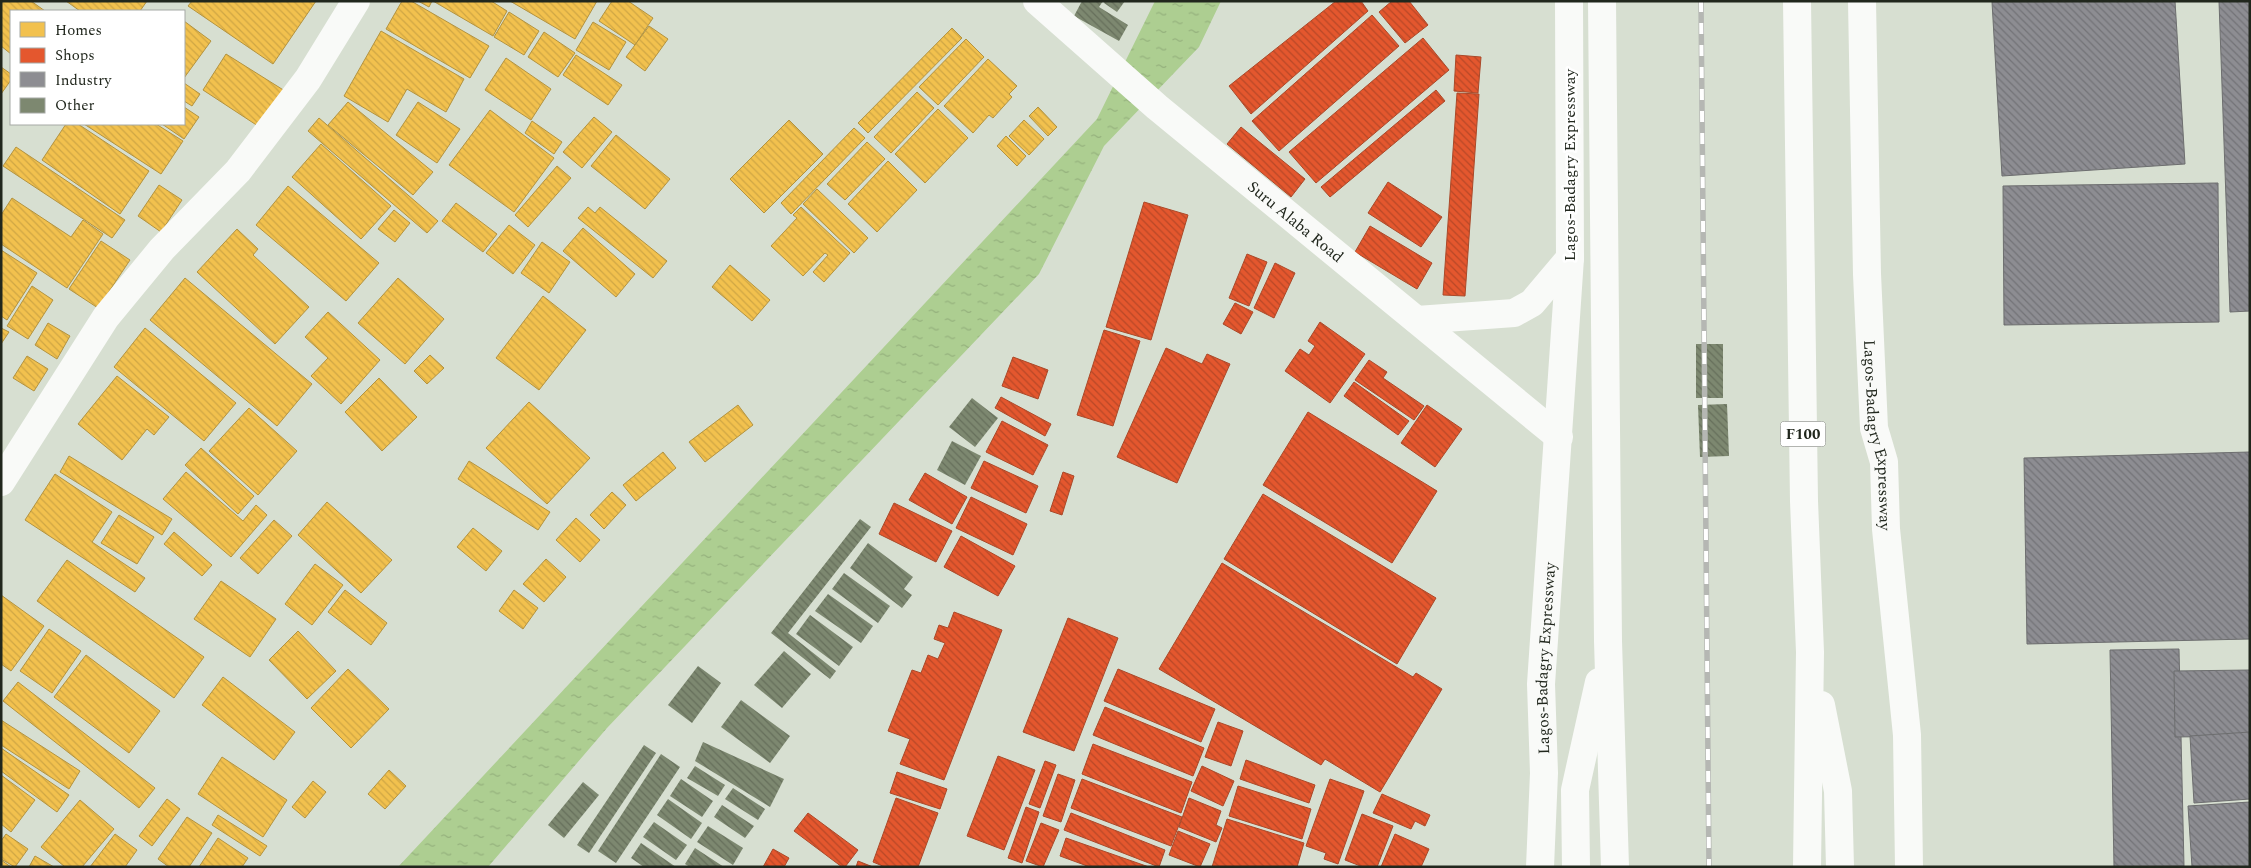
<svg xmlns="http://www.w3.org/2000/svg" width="2251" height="868" viewBox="0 0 2251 868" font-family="Spectral,serif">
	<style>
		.water { fill: url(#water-ripples) }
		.homes { fill: url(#homes-back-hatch); stroke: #b3933f }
		.shops { fill: url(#shops-back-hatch); stroke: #aa4929 }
		.industry { fill: url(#industry-back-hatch); stroke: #6d6e6f }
		.building { fill: url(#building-back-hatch) }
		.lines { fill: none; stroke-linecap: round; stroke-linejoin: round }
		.minor { stroke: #f9faf8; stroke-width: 28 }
		.tertiary { stroke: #f9faf8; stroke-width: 28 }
		.primary { stroke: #f9faf8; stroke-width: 28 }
		.motorway { stroke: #f9faf8; stroke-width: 28 }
		.rail-casing { stroke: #b5b7b3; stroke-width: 5.5 }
		.rail { stroke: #fff; stroke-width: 4; stroke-dasharray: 11; stroke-linecap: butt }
		.labels { text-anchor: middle; stroke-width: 5; stroke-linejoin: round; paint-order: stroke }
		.shield { fill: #fff; stroke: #646861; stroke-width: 1 }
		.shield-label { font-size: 15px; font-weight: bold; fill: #21271d }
		.street-label { font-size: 16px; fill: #21271d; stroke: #fff }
	</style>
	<defs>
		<pattern id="water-ripples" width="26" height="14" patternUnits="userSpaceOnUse" patternTransform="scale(1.25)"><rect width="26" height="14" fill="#adce91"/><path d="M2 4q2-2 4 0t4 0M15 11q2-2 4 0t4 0" fill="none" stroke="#95b17d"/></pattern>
		<pattern id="homes-back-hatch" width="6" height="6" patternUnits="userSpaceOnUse" patternTransform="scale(1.25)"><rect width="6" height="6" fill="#f2c14e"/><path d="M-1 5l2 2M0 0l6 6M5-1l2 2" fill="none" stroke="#cfa644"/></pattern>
		<pattern id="shops-back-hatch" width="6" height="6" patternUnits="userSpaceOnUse" patternTransform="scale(1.25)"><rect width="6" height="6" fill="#e4572e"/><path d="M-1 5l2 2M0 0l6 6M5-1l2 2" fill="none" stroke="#b84827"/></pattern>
		<pattern id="industry-back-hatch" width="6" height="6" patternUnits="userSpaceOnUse" patternTransform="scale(1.25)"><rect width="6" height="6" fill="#8d8d92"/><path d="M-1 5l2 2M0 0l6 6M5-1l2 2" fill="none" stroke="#737377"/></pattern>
		<pattern id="building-back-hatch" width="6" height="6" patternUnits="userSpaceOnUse" patternTransform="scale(1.25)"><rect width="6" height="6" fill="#7d8870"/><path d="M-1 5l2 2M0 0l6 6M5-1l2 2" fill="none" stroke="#666f5b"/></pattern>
	</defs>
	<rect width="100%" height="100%" fill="#d7dfd1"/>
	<!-- water -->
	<polygon class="water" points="1155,1 1221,1 1199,47 1104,146 1039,274 607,728 488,867 398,867 1097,119"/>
	<!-- homes -->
	<g class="homes">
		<polygon points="1,1 31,1 45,11 11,11 11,54 1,46"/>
		<polygon points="66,1 147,1 140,11 80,11"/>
		<polygon points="192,1 316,1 273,64 188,6"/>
		<polygon points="402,1 411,1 489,46 470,78 386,29"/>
		<polygon points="418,1 432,1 429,7"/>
		<polygon points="433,1 491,1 507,11 493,36"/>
		<polygon points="510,1 597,1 575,39"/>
		<polygon points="612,1 628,1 653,18 635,45 599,21"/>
		<polygon points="509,12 539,31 524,55 494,37"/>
		<polygon points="184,21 211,41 184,78"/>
		<polygon points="593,22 626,42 609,70 576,50"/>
		<polygon points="649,26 668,39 645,71 626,57"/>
		<polygon points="952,28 962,38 868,133 858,123"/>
		<polygon points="381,31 464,79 446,112 407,89 388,122 344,96"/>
		<polygon points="544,32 575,53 558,77 528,57"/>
		<polygon points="966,39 984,57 938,105 919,87"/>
		<polygon points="226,54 285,91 261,128 203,90"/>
		<polygon points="576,55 622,85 608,105 563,75"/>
		<polygon points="506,58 551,89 531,120 485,90"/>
		<polygon points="988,59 1017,86 1009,94 1012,97 993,118 989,115 973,133 944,106"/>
		<polygon points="1,67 11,74 11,80 1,94"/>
		<polygon points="184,83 200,94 192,106 184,101"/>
		<polygon points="917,92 934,108 891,153 874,137"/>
		<polygon points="348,102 433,172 413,195 328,125"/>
		<polygon points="418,102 460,129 437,163 396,135"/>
		<polygon points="184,107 199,117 184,139 162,124 184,124"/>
		<polygon points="1038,107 1057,127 1048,136 1029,116"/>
		<polygon points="938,109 968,138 925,183 895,154"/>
		<polygon points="490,110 554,158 514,212 449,165"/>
		<polygon points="594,117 612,132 582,168 563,152"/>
		<polygon points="319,118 438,221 427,233 308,131"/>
		<polygon points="789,120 823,154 764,213 730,179"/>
		<polygon points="1024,120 1044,139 1029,155 1009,136"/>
		<polygon points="532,121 562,142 554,154 525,133"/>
		<polygon points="66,124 78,124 149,171 120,214 42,160"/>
		<polygon points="84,124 156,124 183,141 161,174"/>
		<polygon points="854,128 865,138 791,214 781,203"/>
		<polygon points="616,135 670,179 645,209 591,166"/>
		<polygon points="1006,136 1026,156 1017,166 997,146"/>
		<polygon points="867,142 885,159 845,200 827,184"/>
		<polygon points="321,144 391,206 361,239 292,177"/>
		<polygon points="16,147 125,220 112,238 3,166"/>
		<polygon points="888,161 917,190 877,232 848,204"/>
		<polygon points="557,166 571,178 528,227 515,215"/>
		<polygon points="159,185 182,200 161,232 138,216"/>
		<polygon points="288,186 379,263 346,301 256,225"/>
		<polygon points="817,189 868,238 854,253 803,204"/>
		<polygon points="12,198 71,237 83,220 103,234 67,288 1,244 1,215"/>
		<polygon points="456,203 497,234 483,252 442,221"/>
		<polygon points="588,207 595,213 600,207 667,261 653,278 578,218"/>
		<polygon points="801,207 850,253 824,282 813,272 828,255 825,253 803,276 771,246 797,218 793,215"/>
		<polygon points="394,210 410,223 395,242 378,229"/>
		<polygon points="509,225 535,245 513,274 486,253"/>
		<polygon points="583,228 635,274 616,297 563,251"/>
		<polygon points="237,229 258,249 253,255 309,307 275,344 197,272"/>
		<polygon points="101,241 130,260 98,308 69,289"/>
		<polygon points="542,242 570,262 549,293 521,273"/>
		<polygon points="1,250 37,273 7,320 1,316"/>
		<polygon points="730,265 770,300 752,321 712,287"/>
		<polygon points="185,278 312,384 277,426 150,320"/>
		<polygon points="398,278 444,319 405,364 358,323"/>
		<polygon points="32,286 53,300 28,339 7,326"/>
		<polygon points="543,296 586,330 539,390 496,358"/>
		<polygon points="328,312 380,360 341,404 311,376 328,358 305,337"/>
		<polygon points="48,323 70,336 57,359 35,345"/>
		<polygon points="1,328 9,332 1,344"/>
		<polygon points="145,328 236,403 204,441 114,367"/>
		<polygon points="430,355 444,368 427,384 414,371"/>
		<polygon points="27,356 48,369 34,391 13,378"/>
		<polygon points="117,376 169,417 154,435 147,429 122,460 78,424"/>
		<polygon points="379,378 417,417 382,451 345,412"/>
		<polygon points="529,402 590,458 547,504 486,448"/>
		<polygon points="738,405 753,425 705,462 689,442"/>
		<polygon points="249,408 297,451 258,495 209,451"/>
		<polygon points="201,448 254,496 238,514 185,465"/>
		<polygon points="663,452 676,468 636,501 623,485"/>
		<polygon points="69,456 172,519 162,535 60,472"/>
		<polygon points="469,461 550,512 538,530 458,479"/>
		<polygon points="186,472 243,521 256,505 267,515 231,557 163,499"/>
		<polygon points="55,474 112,512 92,542 145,578 135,592 25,520"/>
		<polygon points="612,492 626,505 604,529 590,515"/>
		<polygon points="327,502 392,560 361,593 298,535"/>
		<polygon points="119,515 154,537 137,564 101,543"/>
		<polygon points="576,518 600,540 580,562 556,540"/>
		<polygon points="274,520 292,536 258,574 240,558"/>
		<polygon points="473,528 502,551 486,571 457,547"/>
		<polygon points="174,532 212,565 202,576 164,544"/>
		<polygon points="546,559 566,577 544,602 523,584"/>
		<polygon points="67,560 204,657 174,698 37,601"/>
		<polygon points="315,564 343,585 312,625 285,604"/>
		<polygon points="221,581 276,619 250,657 194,619"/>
		<polygon points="345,590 387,623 371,645 328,612"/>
		<polygon points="514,590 538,608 523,629 499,611"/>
		<polygon points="1,595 44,626 11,671 1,664"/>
		<polygon points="49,629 81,651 52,693 20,671"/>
		<polygon points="298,631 336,671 307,699 269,660"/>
		<polygon points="86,655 160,711 129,753 54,697"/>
		<polygon points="348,669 389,709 351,748 311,708"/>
		<polygon points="223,677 295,732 274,760 202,705"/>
		<polygon points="18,682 155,788 139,808 3,701"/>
		<polygon points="1,720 80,771 69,789 1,745"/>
		<polygon points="1,748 69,795 57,812 1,771"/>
		<polygon points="222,757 287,800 263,837 198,794"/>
		<polygon points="389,770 406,786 385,809 368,794"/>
		<polygon points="1,775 35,800 11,832 1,824"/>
		<polygon points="313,781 326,792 305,818 292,807"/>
		<polygon points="167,799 180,809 152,846 139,836"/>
		<polygon points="80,800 114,829 82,867 65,867 41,847"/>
		<polygon points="218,815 267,846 260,856 212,825"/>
		<polygon points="187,817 212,833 189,867 169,867 158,859"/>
		<polygon points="6,834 28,849 15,867 1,859 1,841"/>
		<polygon points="115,834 137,850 125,867 90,867"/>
		<polygon points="218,838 248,858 242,867 199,867"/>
		<polygon points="35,856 54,867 29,867"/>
		<polygon points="1,860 11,867 1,867"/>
	</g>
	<!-- shops -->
	<g class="shops">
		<polygon points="1336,1 1361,1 1368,11 1251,114 1229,86"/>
		<polygon points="1392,1 1409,1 1428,25 1405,43 1379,12"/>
		<polygon points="1372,15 1399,46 1279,151 1252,121"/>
		<polygon points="1423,38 1449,70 1316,183 1289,152"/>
		<polygon points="1456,55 1481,57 1478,93 1454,91"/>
		<polygon points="1436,90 1445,101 1330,197 1321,187"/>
		<polygon points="1457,93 1479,94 1465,296 1443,295"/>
		<polygon points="1241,127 1305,179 1291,197 1227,144"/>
		<polygon points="1388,182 1442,217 1421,247 1368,213"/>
		<polygon points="1144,202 1188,215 1151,340 1106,327"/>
		<polygon points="1370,226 1432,263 1417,289 1355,252"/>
		<polygon points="1247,254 1267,262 1249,306 1229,298"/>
		<polygon points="1275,263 1295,273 1274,318 1254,308"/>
		<polygon points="1235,303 1253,312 1241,334 1223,324"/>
		<polygon points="1320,322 1365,354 1330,403 1285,371 1300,349 1309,355 1315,346 1308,341"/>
		<polygon points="1104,330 1140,341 1113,426 1077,415"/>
		<polygon points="1166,348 1202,364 1207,354 1230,364 1177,483 1117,457"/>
		<polygon points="1013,357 1048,370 1038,399 1002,386"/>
		<polygon points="1369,360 1387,372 1383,378 1424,406 1414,420 1355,380"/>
		<polygon points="1354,382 1409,421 1398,435 1344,396"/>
		<polygon points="1001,397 1051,424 1045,436 995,408"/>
		<polygon points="1427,405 1462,429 1435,467 1401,443"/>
		<polygon points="1308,412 1437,491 1392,563 1263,485"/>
		<polygon points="1002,421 1048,445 1033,475 986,452"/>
		<polygon points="984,461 1038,486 1026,513 971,488"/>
		<polygon points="1063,472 1074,476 1062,515 1050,511"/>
		<polygon points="925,473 967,497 952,524 909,500"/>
		<polygon points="1263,494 1436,598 1397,664 1224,559"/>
		<polygon points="971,497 1027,524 1013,555 956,528"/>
		<polygon points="894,503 952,531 936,562 879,534"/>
		<polygon points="961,536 1015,566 998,596 944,567"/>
		<polygon points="1222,563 1413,677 1416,673 1442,689 1380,792 1325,759 1321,765 1159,669"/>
		<polygon points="954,612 1002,630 944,780 900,764 910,739 888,731 912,670 921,673 928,655 938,659 945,643 934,639 939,625 948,628"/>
		<polygon points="1068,618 1118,638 1074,751 1023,732"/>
		<polygon points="1118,669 1215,709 1201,742 1104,701"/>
		<polygon points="1105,707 1204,748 1193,776 1093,735"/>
		<polygon points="1218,722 1243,731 1231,766 1205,757"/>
		<polygon points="1093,744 1192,782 1181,813 1082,774"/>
		<polygon points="998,756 1035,770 1004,850 967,836"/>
		<polygon points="1246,760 1315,785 1309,803 1240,779"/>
		<polygon points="1045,761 1056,765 1040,808 1029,804"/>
		<polygon points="1202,766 1234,781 1223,806 1191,791"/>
		<polygon points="897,772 947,789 940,809 890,793"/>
		<polygon points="1058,774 1075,780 1061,822 1043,816"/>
		<polygon points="1082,779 1182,817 1171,846 1071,808"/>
		<polygon points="1330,779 1364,791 1338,864 1324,859 1326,853 1306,846"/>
		<polygon points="1238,786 1311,809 1302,839 1229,816"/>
		<polygon points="1382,794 1430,815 1425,826 1415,821 1411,829 1373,813"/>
		<polygon points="896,798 938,813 918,867 885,867 873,862"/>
		<polygon points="1189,798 1221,811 1216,825 1222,828 1216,842 1179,827"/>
		<polygon points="1026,807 1039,812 1022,863 1008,858"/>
		<polygon points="808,813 858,850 845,867 842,867 794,831"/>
		<polygon points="1071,813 1165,850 1159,867 1064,830"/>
		<polygon points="1362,814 1393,826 1377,867 1363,867 1345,860"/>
		<polygon points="1227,819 1304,843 1297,867 1212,867"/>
		<polygon points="1041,823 1059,830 1043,867 1026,861"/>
		<polygon points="1178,831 1210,844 1200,867 1169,855"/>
		<polygon points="1395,834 1429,849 1421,867 1381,867"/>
		<polygon points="1066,838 1149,867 1090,867 1060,856"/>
		<polygon points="773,849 789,858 784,867 763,867"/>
		<polygon points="858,861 873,867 856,867"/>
	</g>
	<!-- industry -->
	<g class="industry">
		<polygon points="2175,1 2185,164 2002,176 1992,2"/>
		<polygon points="2219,1 2250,1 2250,311 2230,312"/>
		<polygon points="2218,183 2219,322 2004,325 2003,186"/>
		<polygon points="2250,452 2250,639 2027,644 2024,458"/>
		<polygon points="2179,649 2184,866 2114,867 2110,650"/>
		<polygon points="2250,670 2250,736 2175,737 2174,671"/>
		<polygon points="2250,732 2250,799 2194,803 2190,736"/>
		<polygon points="2250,802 2250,867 2192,867 2188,806"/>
	</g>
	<!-- building -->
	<g class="building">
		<polygon points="1082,1 1103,1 1099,7 1128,25 1119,41 1074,16"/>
		<polygon points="1105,1 1125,1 1117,12 1104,3"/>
		<rect x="1696" y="344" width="27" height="54"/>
		<polygon points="972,398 998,418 975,447 949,427"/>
		<polygon points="1727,404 1729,456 1700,457 1698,405"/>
		<polygon points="952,441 981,456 965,485 937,470"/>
		<polygon points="860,519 871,527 788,633 836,671 830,679 771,633"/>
		<polygon points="868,543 913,577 904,589 912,595 902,608 850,568"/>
		<polygon points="844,573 890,606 878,623 832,589"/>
		<polygon points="828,594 873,626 861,643 815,611"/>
		<polygon points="810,615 853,647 839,666 796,634"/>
		<polygon points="784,651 811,674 782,708 754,685"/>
		<polygon points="698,666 721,683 692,723 668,705"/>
		<polygon points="741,700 790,736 770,763 721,727"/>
		<polygon points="703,742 784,779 770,807 695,761"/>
		<polygon points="644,745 656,753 589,853 577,845"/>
		<polygon points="661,754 680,767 616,863 598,851"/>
		<polygon points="695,766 725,785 718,796 687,778"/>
		<polygon points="681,779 713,801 702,817 670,796"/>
		<polygon points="583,782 599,795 564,838 548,825"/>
		<polygon points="733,788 765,809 758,820 725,799"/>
		<polygon points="668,799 702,823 691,839 657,815"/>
		<polygon points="722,805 754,826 745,838 714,817"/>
		<polygon points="654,822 687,845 676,860 643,837"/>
		<polygon points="708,826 743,848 733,865 697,842"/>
		<polygon points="641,843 676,867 644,867 631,858"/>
		<polygon points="695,848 724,867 690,867 685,864"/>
	</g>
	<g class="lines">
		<!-- minor -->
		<polyline class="minor" points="1,482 106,317 162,249 238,171 308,79 356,1"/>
		<!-- tertiary -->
		<path class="tertiary" id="s1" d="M1037,1L1157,107L1559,437"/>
		<!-- primary -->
		<g class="primary">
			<path id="s2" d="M1862,1L1867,274L1874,428L1884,462L1886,529L1907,735L1909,867"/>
			<polyline points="1417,320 1514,313 1532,303 1570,258"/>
			<path id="s3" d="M1540,867L1544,773L1541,684L1570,258L1569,1"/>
		</g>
		<!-- motorway -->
		<g class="motorway">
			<polyline points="1602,1 1608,641 1615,867"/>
			<polyline points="1797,1 1804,501 1810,652 1807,867"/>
			<polyline points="1821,705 1838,791 1840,867"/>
			<polyline points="1576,867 1575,790 1599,682"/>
		</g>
		<!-- rail casing -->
		<g class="rail-casing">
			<polyline id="rail" points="1701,1 1709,867"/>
		</g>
		<!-- rail -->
		<use href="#rail" class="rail"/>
	</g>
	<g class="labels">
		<!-- shield labels -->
		<rect class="shield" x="1780.5" y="421.5" width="45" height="25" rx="4"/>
		<g class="shield-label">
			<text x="1803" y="439">F100</text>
		</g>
		<!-- street labels -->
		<g class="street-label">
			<text transform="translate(1569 165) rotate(-90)" y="6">Lagos-Badagry Expressway</text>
			<text dy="6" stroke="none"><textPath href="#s1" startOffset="340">Suru Alaba Road</textPath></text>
			<text dy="6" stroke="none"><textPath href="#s2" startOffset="435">Lagos-Badagry Expressway</textPath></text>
			<text dy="6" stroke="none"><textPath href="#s3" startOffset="209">Lagos-Badagry Expressway</textPath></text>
		</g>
	</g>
	<!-- border -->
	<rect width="2251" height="868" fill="none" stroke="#21271d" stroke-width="5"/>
	<!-- legend -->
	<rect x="10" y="10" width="175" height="115" fill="#ffffff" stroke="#a6a9a5"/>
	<rect x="20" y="22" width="25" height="15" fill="#f2c14e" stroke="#a6a9a5"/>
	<text x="55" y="35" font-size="15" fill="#21271d">Homes</text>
	<rect x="20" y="48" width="25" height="15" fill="#e4572e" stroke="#a6a9a5"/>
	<text x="55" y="60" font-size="15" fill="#21271d">Shops</text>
	<rect x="20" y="72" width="25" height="15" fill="#8d8d92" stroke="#a6a9a5"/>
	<text x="55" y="85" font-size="15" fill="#21271d">Industry</text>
	<rect x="20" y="98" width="25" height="15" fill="#7d8870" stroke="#a6a9a5"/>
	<text x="55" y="110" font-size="15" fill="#21271d">Other</text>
</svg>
